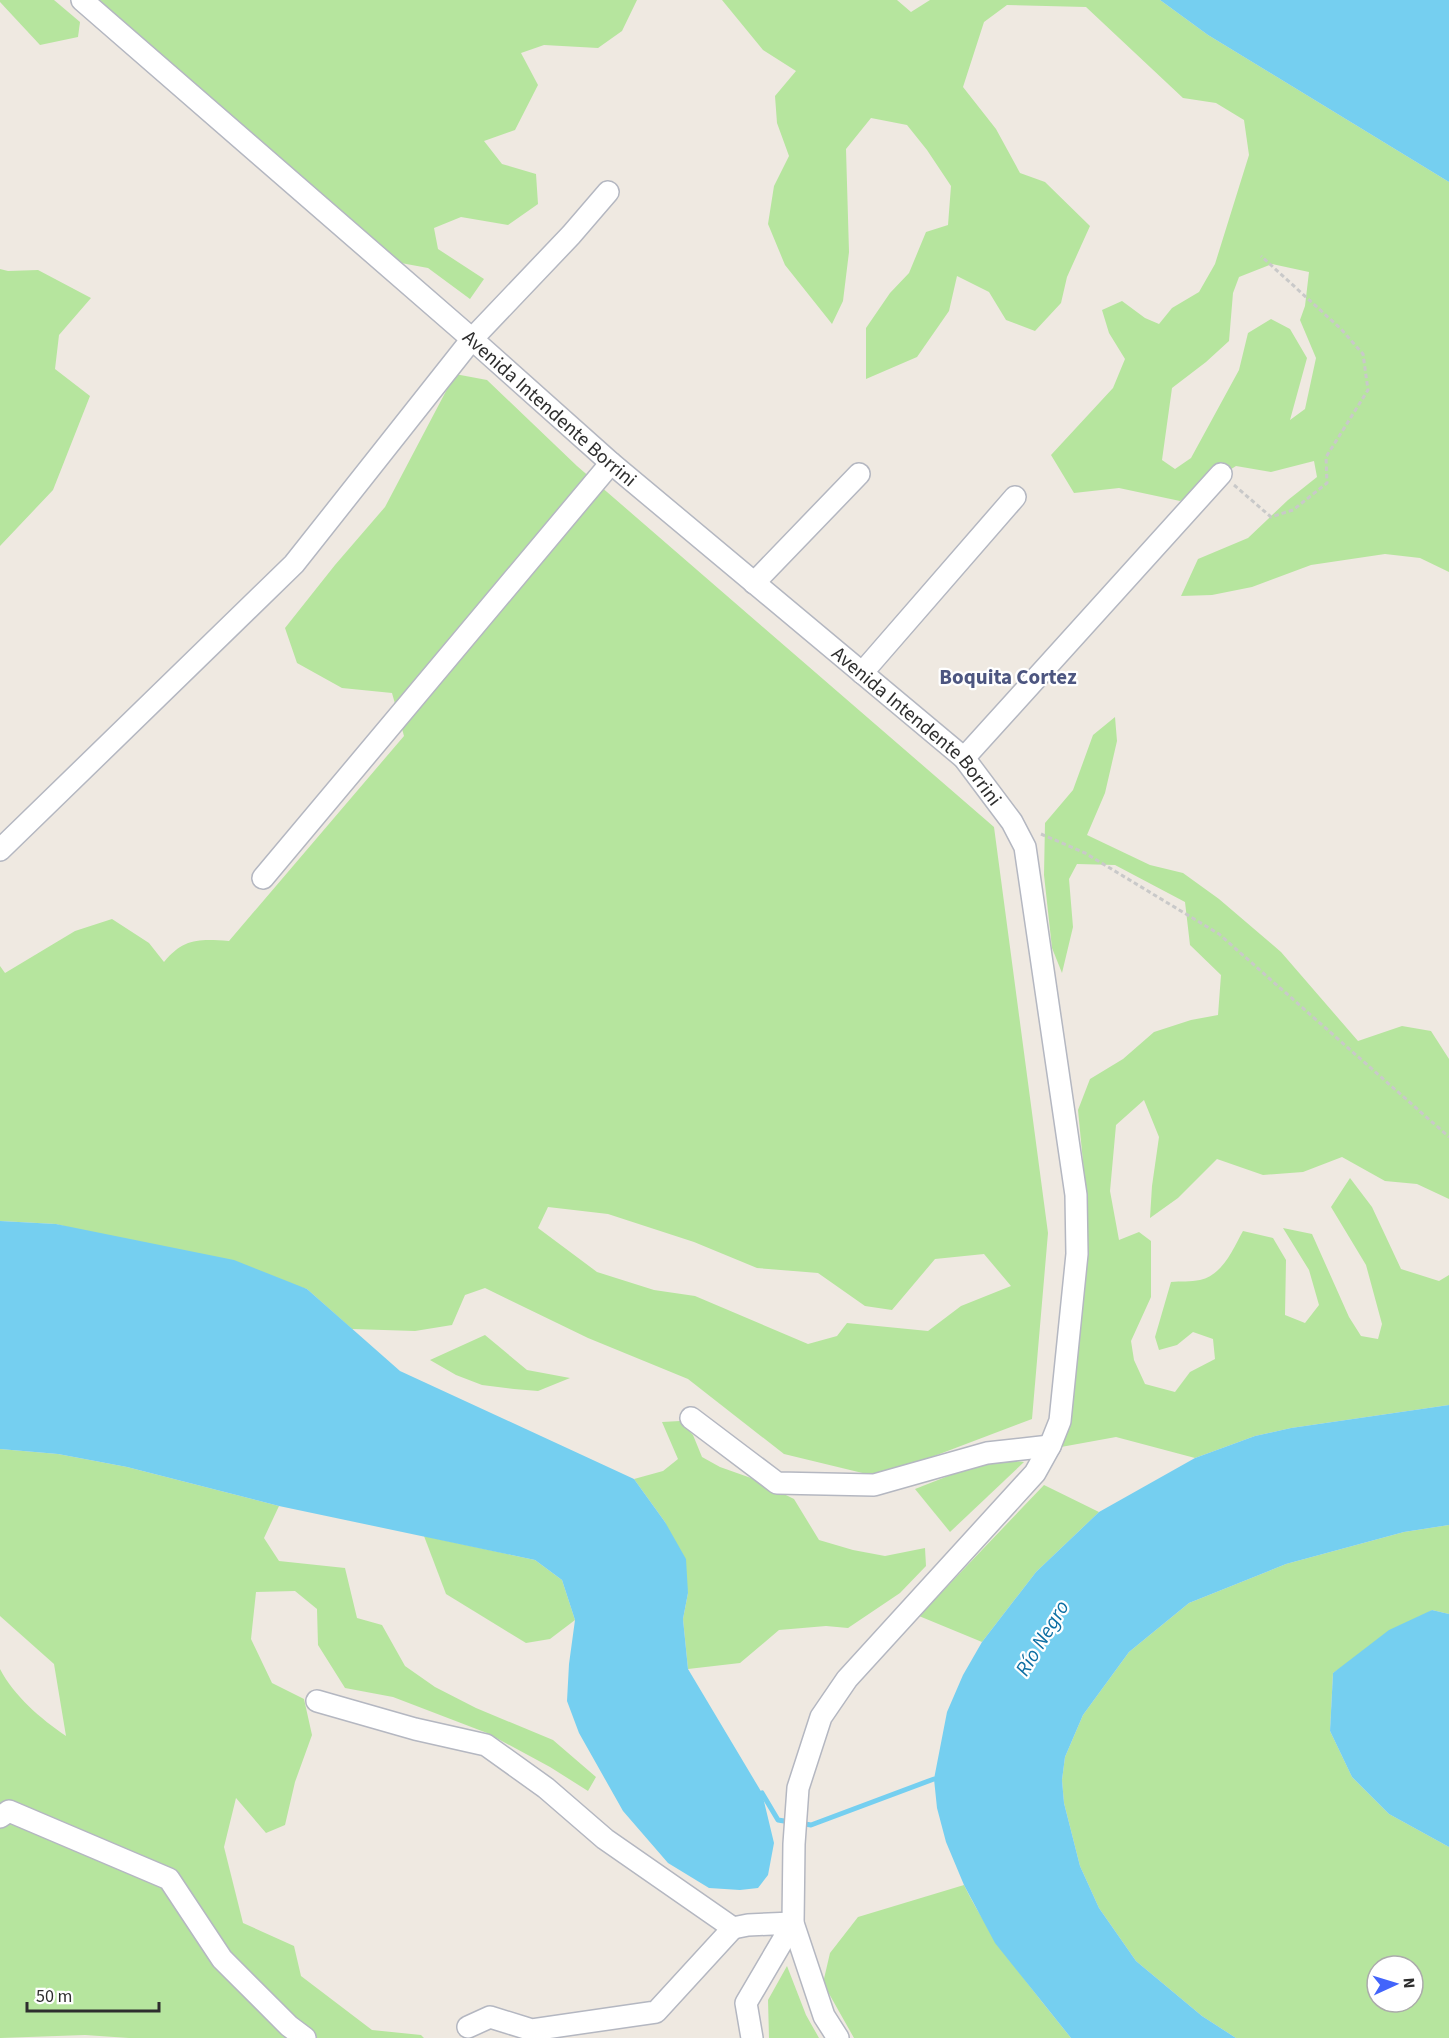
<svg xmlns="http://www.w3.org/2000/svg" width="1449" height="2038" viewBox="0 0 1449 2038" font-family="'Source Sans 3',sans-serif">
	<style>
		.green { fill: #b6e59e; fill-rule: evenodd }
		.water { fill: #75cff0 }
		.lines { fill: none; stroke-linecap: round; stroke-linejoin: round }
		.stream { stroke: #75cff0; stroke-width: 5 }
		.minor-casing { stroke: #b4b7c1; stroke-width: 24 }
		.path { stroke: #c9c9c9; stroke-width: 3; stroke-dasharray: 4.5 3; stroke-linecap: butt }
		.minor { stroke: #fff; stroke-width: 21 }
		.labels { text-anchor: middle; stroke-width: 4.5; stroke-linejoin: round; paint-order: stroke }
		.street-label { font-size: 20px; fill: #2e2e2e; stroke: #fff }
		.neighbourhood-label { font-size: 21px; font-weight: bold; fill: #4d5680; stroke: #fff }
		.water-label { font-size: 21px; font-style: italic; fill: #0d6fa3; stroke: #fff }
	</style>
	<rect width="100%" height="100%" fill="#efe9e1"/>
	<!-- green -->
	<g class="green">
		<polygon points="0,0 54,0 80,22 78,37 40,45 0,2"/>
		<polygon points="96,0 637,0 622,31 598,48 544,45 521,53 538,85 515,130 484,141 502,164 536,174 538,204 508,225 461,217 434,228 438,249 484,279 470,299 428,268 401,263"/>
		<path d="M722,0H897L911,12L930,0H1160L1208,35L1449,182V572L1420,558L1385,554L1311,565L1252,587L1212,595L1181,596L1198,559L1248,538L1288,500L1317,477L1314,461L1271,472L1236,466L1180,501L1119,488L1074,493L1051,455L1113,388L1125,359L1109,333L1102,310L1122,301L1145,318L1159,324L1172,308L1199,292L1215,264L1249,155L1244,120L1216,103L1183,98L1086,7L1007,5L984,22L963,87L996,129L1020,173L1045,182L1090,226L1067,277L1061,303L1035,331L1006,320L989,292L957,276L949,311L917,357L866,379V328L890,293L909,273L926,232L948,225L951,186L927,150L907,125L871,118L846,149L849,252L843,301L832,324L785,265L768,224L774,186L789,156L777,123L775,96L796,71L763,50ZM1272,264L1309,272L1305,306L1300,320L1316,358L1305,409L1290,420L1307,358L1290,329L1271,319L1248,333L1239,370L1191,458L1175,469L1162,460L1172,388L1206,362L1229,341L1233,293L1239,277Z"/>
		<polygon points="0,269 8,271 38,270 91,298 59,335 55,369 90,396 53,490 0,546"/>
		<path d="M455,374L487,380L577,466L994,827L1048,1233L1032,1419L879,1477L784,1454L688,1379L588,1338L485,1288L465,1295L452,1325L415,1331L352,1329L307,1289L56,1224L0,1221V966L5,973L75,931L112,919L149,943L164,962C184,938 199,939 229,941L404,736L392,693L342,688L297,663L285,628L335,565L385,507ZM548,1207L608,1214L694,1242L757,1268L818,1273L865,1306L892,1310L935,1259L984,1254L1011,1286L961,1306L928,1331L847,1323L837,1336L808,1344L695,1296L654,1290L597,1272L538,1228Z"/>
		<path d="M1115,717L1117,741L1105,793L1087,835L1150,865L1183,873L1219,899L1281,952L1358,1041L1402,1026L1431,1031L1449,1059V1199L1417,1184L1385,1181L1342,1157L1303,1172L1263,1175L1217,1159L1178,1198L1150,1218L1152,1186L1159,1137L1144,1100L1116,1125L1110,1191L1119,1240L1139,1232L1151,1241V1297L1131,1341L1134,1360L1145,1384L1175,1392L1190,1372L1215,1359L1213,1339L1193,1332L1177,1345L1159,1350L1155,1337L1171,1282C1180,1281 1191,1282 1200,1280C1223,1275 1233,1249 1243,1231L1273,1238L1286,1260L1285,1315L1305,1323L1319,1305L1309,1270L1283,1228L1312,1234L1349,1317L1361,1336L1378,1339L1382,1324L1366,1265L1331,1207L1350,1178L1372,1207L1401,1269L1439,1281L1449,1275V1405L1291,1428L1255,1436L1195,1458L1116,1437L1061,1447L1086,1193L1078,1110L1090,1079L1123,1059L1154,1032L1191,1020L1218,1015L1221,975L1190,945L1185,902L1115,865L1077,864L1069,879L1073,927L1062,973L1052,948L1044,875L1045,823L1073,790L1093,735Z"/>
		<polygon points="485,1335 527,1370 570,1378 538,1391 514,1389 482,1385 456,1375 430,1360"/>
		<polygon points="680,1421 693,1435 702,1457 720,1467 751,1478 794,1499 819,1540 853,1550 885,1556 925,1548 926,1566 900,1593 848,1628 826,1626 779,1630 740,1663 688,1669 683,1619 688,1593 665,1522 634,1479 663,1471 678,1459 662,1422"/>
		<path d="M0,1449L58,1454L127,1467L279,1506L264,1538L279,1561L345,1568L357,1618L382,1625L405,1666L435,1687L476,1708L553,1740L596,1777L588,1791L550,1767L487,1733L393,1697L345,1688L318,1645L317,1609L295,1591L256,1592L251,1639L272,1683L304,1699L312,1735L295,1782L285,1825L266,1833L236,1798L224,1847L243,1923L294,1946L301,1976L372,2030L421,2035L424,2038H129L85,2035L0,2038V1669C14,1696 41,1719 66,1736L54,1664L0,1616Z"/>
		<polygon points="994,1458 1024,1462 950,1532 915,1489"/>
		<polygon points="1044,1485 1099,1512 1036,1572 982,1642 919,1616"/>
		<path d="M1449,1525V1614L1432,1610L1333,1673L1330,1731L1352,1777L1389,1814L1449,1847V2038H1236L1202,2016L1136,1961L1099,1908L1080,1866L1064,1803L1062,1780L1065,1757L1083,1715L1129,1652L1189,1603L1286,1564L1404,1532ZM1377,1966H1413V2002H1377Z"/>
		<polygon points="424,1536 535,1560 562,1580 575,1620 550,1639 526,1643 446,1594"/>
		<path d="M964,1885C992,1942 1032,1989 1071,2038H854L823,1983L830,1953L858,1917Z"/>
		<polygon points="787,1966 806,2015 819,2038 769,2038 768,2000"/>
	</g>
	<!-- water -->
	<g class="water">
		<polygon points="1160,0 1449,0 1449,182 1208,35"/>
		<polygon points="0,1221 56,1224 234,1260 307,1289 400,1371 634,1479 665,1522 686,1559 688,1593 683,1619 688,1669 762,1793 774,1843 768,1875 758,1888 740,1890 709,1888 668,1863 623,1811 579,1733 567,1701 569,1664 575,1620 562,1580 535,1560 279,1506 127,1467 58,1454 0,1449"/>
		<polygon points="1449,1405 1449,1525 1404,1532 1286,1564 1189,1603 1129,1652 1083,1715 1065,1757 1062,1780 1064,1803 1080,1866 1099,1908 1136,1961 1202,2016 1236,2038 1071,2038 995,1943 964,1885 946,1842 937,1808 934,1779 947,1712 963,1675 982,1642 1036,1572 1099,1512 1195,1458 1255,1436 1291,1428"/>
		<polygon points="1432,1610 1449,1614 1449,1847 1389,1814 1352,1777 1330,1731 1333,1673 1389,1630"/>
	</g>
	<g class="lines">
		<!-- stream -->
		<g class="stream">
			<polyline points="762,1793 778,1820 790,1822"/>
			<polyline points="799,1823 811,1825 934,1779"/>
		</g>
		<!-- minor casing -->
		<g class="minor-casing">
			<g id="minor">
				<path id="s1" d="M82,0L472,339L611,463L964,758L1012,822L1025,847L1076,1195L1077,1254L1060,1421L1050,1446L1035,1473L847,1679L821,1717L798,1788L794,1844L793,1923L824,2016L838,2038"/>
				<polyline points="754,583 859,474"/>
				<polyline points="862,673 1015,497"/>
				<polyline points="964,758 1221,474"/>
				<polyline points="0,850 294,564 472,339 571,235 608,192"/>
				<polyline points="263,878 611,463"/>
				<polyline points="691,1418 777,1483 874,1485 987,1453 1050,1446"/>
				<polyline points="317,1701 415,1729 486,1745 546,1788 605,1839 733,1928 748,1925 793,1923 746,2003 752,2038"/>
				<polyline points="0,1817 9,1811 169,1879 222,1959 289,2026 305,2038"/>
				<polyline points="468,2027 490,2017 532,2030 656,2012 733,1928"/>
			</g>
		</g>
		<!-- path -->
		<g class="path">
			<polyline points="1234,485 1271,517 1293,510 1327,483 1326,457 1368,390 1363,354 1341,329 1261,256"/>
			<polyline points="1041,834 1085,853 1219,934 1449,1137"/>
		</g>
		<!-- minor -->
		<use href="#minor" class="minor"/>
	</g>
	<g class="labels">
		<!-- street labels -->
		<g class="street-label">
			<text dy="7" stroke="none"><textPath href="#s1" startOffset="621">Avenida Intendente Borrini</textPath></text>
			<text dy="7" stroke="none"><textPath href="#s1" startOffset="1107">Avenida Intendente Borrini</textPath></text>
		</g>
		<!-- neighbourhood labels -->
		<g class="neighbourhood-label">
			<text x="1008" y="684">Boquita Cortez</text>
		</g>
		<!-- water labels -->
		<g class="water-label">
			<text transform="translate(1042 1638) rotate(-59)" y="7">Río Negro</text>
		</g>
	</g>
	<!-- north arrow -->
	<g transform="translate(1395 1984) rotate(86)"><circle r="28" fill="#ffffff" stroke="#ababab" stroke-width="1.5"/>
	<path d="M0-4.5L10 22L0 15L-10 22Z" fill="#4264fb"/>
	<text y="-9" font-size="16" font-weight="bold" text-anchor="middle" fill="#2e2e2e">N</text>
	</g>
	<!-- scale -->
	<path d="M27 2002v9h132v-9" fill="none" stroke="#2e2e2e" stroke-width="3"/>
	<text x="36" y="2002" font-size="18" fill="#2e2e2e" stroke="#ffffff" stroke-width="4.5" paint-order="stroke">50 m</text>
</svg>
